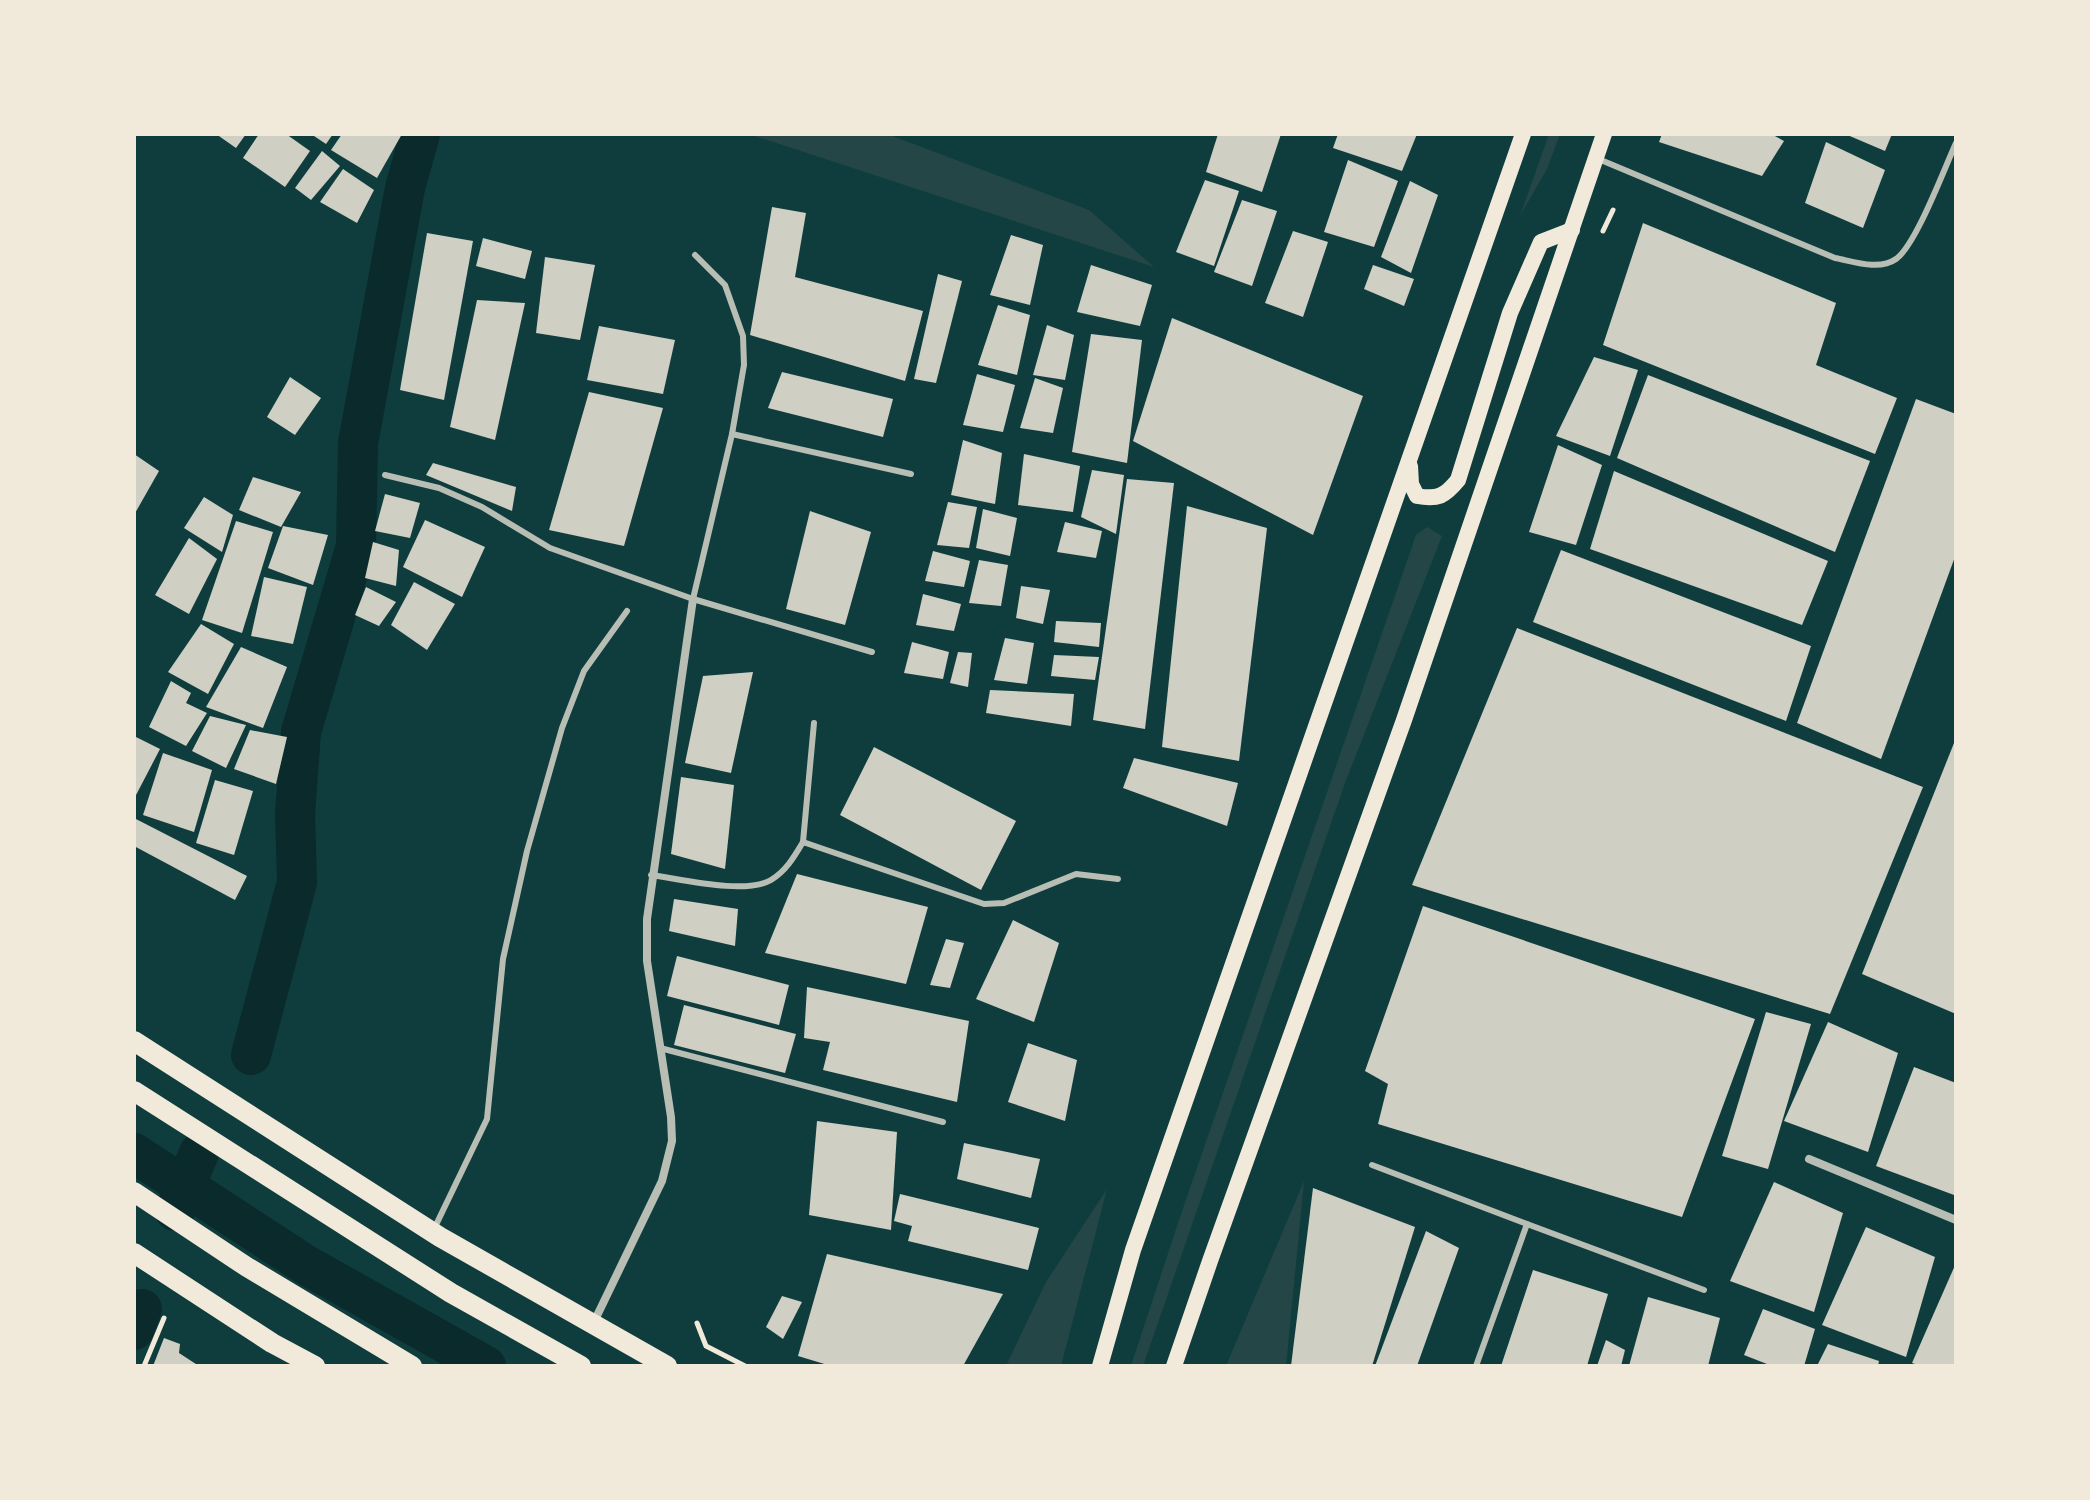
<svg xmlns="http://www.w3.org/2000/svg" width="2090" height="1500" viewBox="0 0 2090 1500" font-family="Roboto,sans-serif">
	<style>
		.green { fill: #244646 }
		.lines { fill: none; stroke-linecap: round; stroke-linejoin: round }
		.canal { stroke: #0a2a2b; stroke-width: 40 }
		.building { fill: #cfcfc3 }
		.path { stroke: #f1e9da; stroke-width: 5 }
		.service { stroke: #b8beb3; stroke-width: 6 }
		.minor { stroke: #b8beb3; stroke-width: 8 }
		.secondary { stroke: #f1e9da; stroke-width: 16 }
		.primary { stroke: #f1e9da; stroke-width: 20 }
	</style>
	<rect width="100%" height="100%" fill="#0f3d3e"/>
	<!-- green -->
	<g class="green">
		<polygon points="749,134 887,134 1089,210 1154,267"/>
		<polygon points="1549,134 1560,134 1547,169 1520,216"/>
		<polygon points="1427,527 1442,536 1345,783 1143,1366 1131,1366 1180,1217 1416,535"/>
		<polygon points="1304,1181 1286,1366 1226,1366"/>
		<polygon points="1107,1189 1061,1366 1006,1366 1046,1282"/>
	</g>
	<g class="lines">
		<!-- canal -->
		<g class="canal">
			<polyline points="251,1055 297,882 295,814 301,732 356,546 358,443 405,188 420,134"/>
			<polyline points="134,1153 306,1265 486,1366"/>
			<polyline points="175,1211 199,1153"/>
			<polyline points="134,1330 142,1309"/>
		</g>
	</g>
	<!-- building -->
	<g class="building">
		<polygon points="216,134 246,134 236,148"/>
		<polygon points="259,134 286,134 310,151 285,187 243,158"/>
		<polygon points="311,134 333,134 326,144"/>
		<polygon points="342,134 402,134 377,178 331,150"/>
		<polygon points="1218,134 1281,134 1262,192 1206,172"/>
		<polygon points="1338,134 1417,134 1402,171 1333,148"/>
		<polygon points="1662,134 1771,134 1784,141 1762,176 1659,142"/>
		<polygon points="1845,134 1892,134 1885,151"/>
		<polygon points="1826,142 1885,170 1863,228 1805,203"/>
		<polygon points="322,151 340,166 311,200 295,188"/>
		<polygon points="1348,160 1398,181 1374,247 1324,232"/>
		<polygon points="343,169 374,190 357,223 320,202"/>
		<polygon points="1205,180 1239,191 1214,266 1176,252"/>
		<polygon points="1410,181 1438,195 1411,273 1381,257"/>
		<polygon points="1242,200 1277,211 1252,286 1214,272"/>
		<polygon points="772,207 806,213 795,277 923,311 905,381 750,335"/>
		<polygon points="1643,223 1836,303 1816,365 1897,398 1875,454 1603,345"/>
		<polygon points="1293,231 1328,242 1303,317 1265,303"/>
		<polygon points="427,233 473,241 444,400 400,390"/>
		<polygon points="1011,235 1043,245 1030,305 990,295"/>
		<polygon points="483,238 532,251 525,279 476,266"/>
		<polygon points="545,257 595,265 580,340 536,333"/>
		<polygon points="1091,265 1152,285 1140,326 1077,312"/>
		<polygon points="1373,265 1414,279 1404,306 1364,289"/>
		<polygon points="938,274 962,281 936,383 914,379"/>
		<polygon points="477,300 525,303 495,440 450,427"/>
		<polygon points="998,305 1030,315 1017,375 978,365"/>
		<polygon points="1172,318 1363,396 1313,535 1133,441"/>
		<polygon points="1047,325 1074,335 1065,380 1033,375"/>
		<polygon points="599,326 675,340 663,394 587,380"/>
		<polygon points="1091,334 1142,340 1127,463 1072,452"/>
		<polygon points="1594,357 1638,370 1610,456 1556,436"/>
		<polygon points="782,372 893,399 883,437 768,408"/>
		<polygon points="977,374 1015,385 1003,432 963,425"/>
		<polygon points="1648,375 1870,461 1835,552 1617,458"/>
		<polygon points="290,377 321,398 295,435 267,417"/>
		<polygon points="1035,378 1063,388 1053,433 1020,428"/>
		<polygon points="589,392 663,408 624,546 549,530"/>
		<polygon points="1916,399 1956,414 1956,554 1881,759 1797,723"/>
		<polygon points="963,440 1002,453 995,504 951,495"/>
		<polygon points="1558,445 1602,465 1576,545 1529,532"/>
		<polygon points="134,454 159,471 134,515"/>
		<polygon points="1024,454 1080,466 1073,512 1018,505"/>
		<polygon points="433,463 516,487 512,511 426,475"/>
		<polygon points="1092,470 1124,475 1116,534 1081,517"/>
		<polygon points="1614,471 1828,561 1802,625 1590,549"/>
		<polygon points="253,477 301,492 281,527 239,510"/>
		<polygon points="1127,479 1174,483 1145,729 1093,720"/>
		<polygon points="385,494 420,503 410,538 375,531"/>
		<polygon points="204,497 233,515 222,552 184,528"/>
		<polygon points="948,502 977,507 969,548 937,545"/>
		<polygon points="1187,506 1267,528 1239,761 1162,747"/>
		<polygon points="983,509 1017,518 1010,556 976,548"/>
		<polygon points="810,511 871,532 845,625 786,609"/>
		<polygon points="425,520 485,547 462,597 403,567"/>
		<polygon points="236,521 273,532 242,633 202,620"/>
		<polygon points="1065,522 1102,531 1096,558 1057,552"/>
		<polygon points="283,526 328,535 313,585 268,568"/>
		<polygon points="189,538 217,559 189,614 155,595"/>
		<polygon points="373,542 399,550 396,586 365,578"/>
		<polygon points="1561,550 1811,646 1786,721 1533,622"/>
		<polygon points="933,551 970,561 964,587 925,581"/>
		<polygon points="979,560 1008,565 1001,606 969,603"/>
		<polygon points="264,577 307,587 293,644 251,636"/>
		<polygon points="414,582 455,604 427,650 391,625"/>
		<polygon points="1021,586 1050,590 1043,624 1016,618"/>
		<polygon points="366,587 396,602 379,626 355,615"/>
		<polygon points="923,594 961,604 954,631 916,625"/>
		<polygon points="1056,621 1101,623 1099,647 1054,642"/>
		<polygon points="201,624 234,644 208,694 168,672"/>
		<polygon points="1517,628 1923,787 1830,1014 1412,885"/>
		<polygon points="1005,638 1034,643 1027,684 994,680"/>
		<polygon points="912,642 949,652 943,679 904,673"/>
		<polygon points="241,647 287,667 263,728 206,707"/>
		<polygon points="958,652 972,653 968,687 950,683"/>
		<polygon points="1054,655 1099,657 1095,680 1051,676"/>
		<polygon points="753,672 731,773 685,763 703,676"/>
		<polygon points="171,681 191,693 186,703 207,713 186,746 149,727"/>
		<polygon points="990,690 1074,694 1071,726 986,713"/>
		<polygon points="210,716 246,725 226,768 192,751"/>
		<polygon points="250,730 287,737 276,784 234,769"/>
		<polygon points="134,736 160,749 134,799"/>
		<polygon points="1956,738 1956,1014 1862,974"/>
		<polygon points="874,747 1016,821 981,890 840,815"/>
		<polygon points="163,753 212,770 194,832 143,815"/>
		<polygon points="1134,758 1238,783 1227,826 1123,788"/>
		<polygon points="681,777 734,785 725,869 671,854"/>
		<polygon points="215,780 253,791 234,855 196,843"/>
		<polygon points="134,818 247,876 235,900 134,846"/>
		<polygon points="797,874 928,907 906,984 765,953"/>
		<polygon points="674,899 738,909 735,946 669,931"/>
		<polygon points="1423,906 1755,1019 1682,1217 1378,1124 1388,1084 1365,1071"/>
		<polygon points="1013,920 1059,943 1034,1022 976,999"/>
		<polygon points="946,939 964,943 950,988 930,985"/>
		<polygon points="677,956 789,985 779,1025 667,996"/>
		<polygon points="807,987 969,1021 957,1102 823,1070 830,1042 804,1038"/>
		<polygon points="684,1005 796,1034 785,1073 674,1045"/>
		<polygon points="1766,1012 1811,1024 1768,1169 1722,1156"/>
		<polygon points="1828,1022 1898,1053 1868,1152 1784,1121"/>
		<polygon points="1028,1043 1077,1060 1065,1121 1008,1102"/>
		<polygon points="1914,1067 1956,1083 1956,1189 1954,1195 1876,1166"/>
		<polygon points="817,1121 897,1132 891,1230 809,1215"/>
		<polygon points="964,1143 1040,1159 1031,1198 957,1179"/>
		<polygon points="1774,1182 1843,1213 1814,1312 1730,1281"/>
		<polygon points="1313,1188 1415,1227 1372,1366 1291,1366"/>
		<polygon points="900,1194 1039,1228 1028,1270 908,1241 912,1226 894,1221"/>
		<polygon points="1866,1227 1935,1257 1906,1357 1822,1325"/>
		<polygon points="1426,1231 1459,1248 1417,1366 1375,1366"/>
		<polygon points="827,1254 1003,1294 963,1366 831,1366 798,1356"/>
		<polygon points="1956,1263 1956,1366 1921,1366 1912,1363"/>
		<polygon points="1533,1270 1608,1294 1587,1366 1501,1366"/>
		<polygon points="782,1296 802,1302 783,1339 766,1327"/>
		<polygon points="1648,1297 1720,1318 1708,1366 1629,1366"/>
		<polygon points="1763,1309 1815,1329 1804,1366 1772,1366 1744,1355"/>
		<polygon points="164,1338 180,1344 179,1353 199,1366 153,1366"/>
		<polygon points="1606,1340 1625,1350 1621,1366 1597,1366"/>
		<polygon points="1828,1344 1879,1361 1878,1366 1817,1366"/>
	</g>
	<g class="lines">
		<!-- path -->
		<g class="path">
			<polyline points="1603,231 1613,210"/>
			<polyline points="697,1323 706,1346 745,1366"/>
			<polyline points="144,1366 164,1318"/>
		</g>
		<!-- service -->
		<g class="service">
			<path d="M1596,158L1835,258C1852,261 1879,271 1896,259C1916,245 1944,169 1956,143"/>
			<polyline points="732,434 911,474"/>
			<polyline points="385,475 439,488 482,507 550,548 693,599 872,652"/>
			<polyline points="693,599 732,434 744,365 743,336 725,285 695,255"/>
			<polyline points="803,842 814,723"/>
			<path d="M651,875C681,879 745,895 771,880C786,871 794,857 803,842L984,904L1004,903L1076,874L1118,879"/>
			<polyline points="660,1048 943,1122"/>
			<polyline points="1372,1165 1527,1224 1476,1366"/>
			<polyline points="1527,1224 1704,1290"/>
			<polyline points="434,1229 487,1119 503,959 527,851 562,728 584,671 627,611"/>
		</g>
		<!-- minor -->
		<g class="minor">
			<polyline points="1809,1159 1956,1220"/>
			<polyline points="593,1324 662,1181 672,1141 671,1117 647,961 647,919 693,599"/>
		</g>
		<!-- secondary -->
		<g class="secondary">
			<path d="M1410,466L1411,484L1417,496C1438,500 1445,496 1458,480L1510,313L1541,242L1572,230"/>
			<polyline points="1100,1366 1133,1250 1523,134"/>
			<polyline points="1174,1366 1210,1261 1404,720 1604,134"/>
		</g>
		<!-- primary -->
		<g class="primary">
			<polyline points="134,1041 440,1237 667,1366"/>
			<polyline points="134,1091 451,1293 581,1366"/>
			<polyline points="134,1192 247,1267 412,1366"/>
			<polyline points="134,1253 272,1343 315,1366"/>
		</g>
	</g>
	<!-- border -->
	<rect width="2090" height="1500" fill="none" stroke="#f1e9da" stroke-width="272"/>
</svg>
